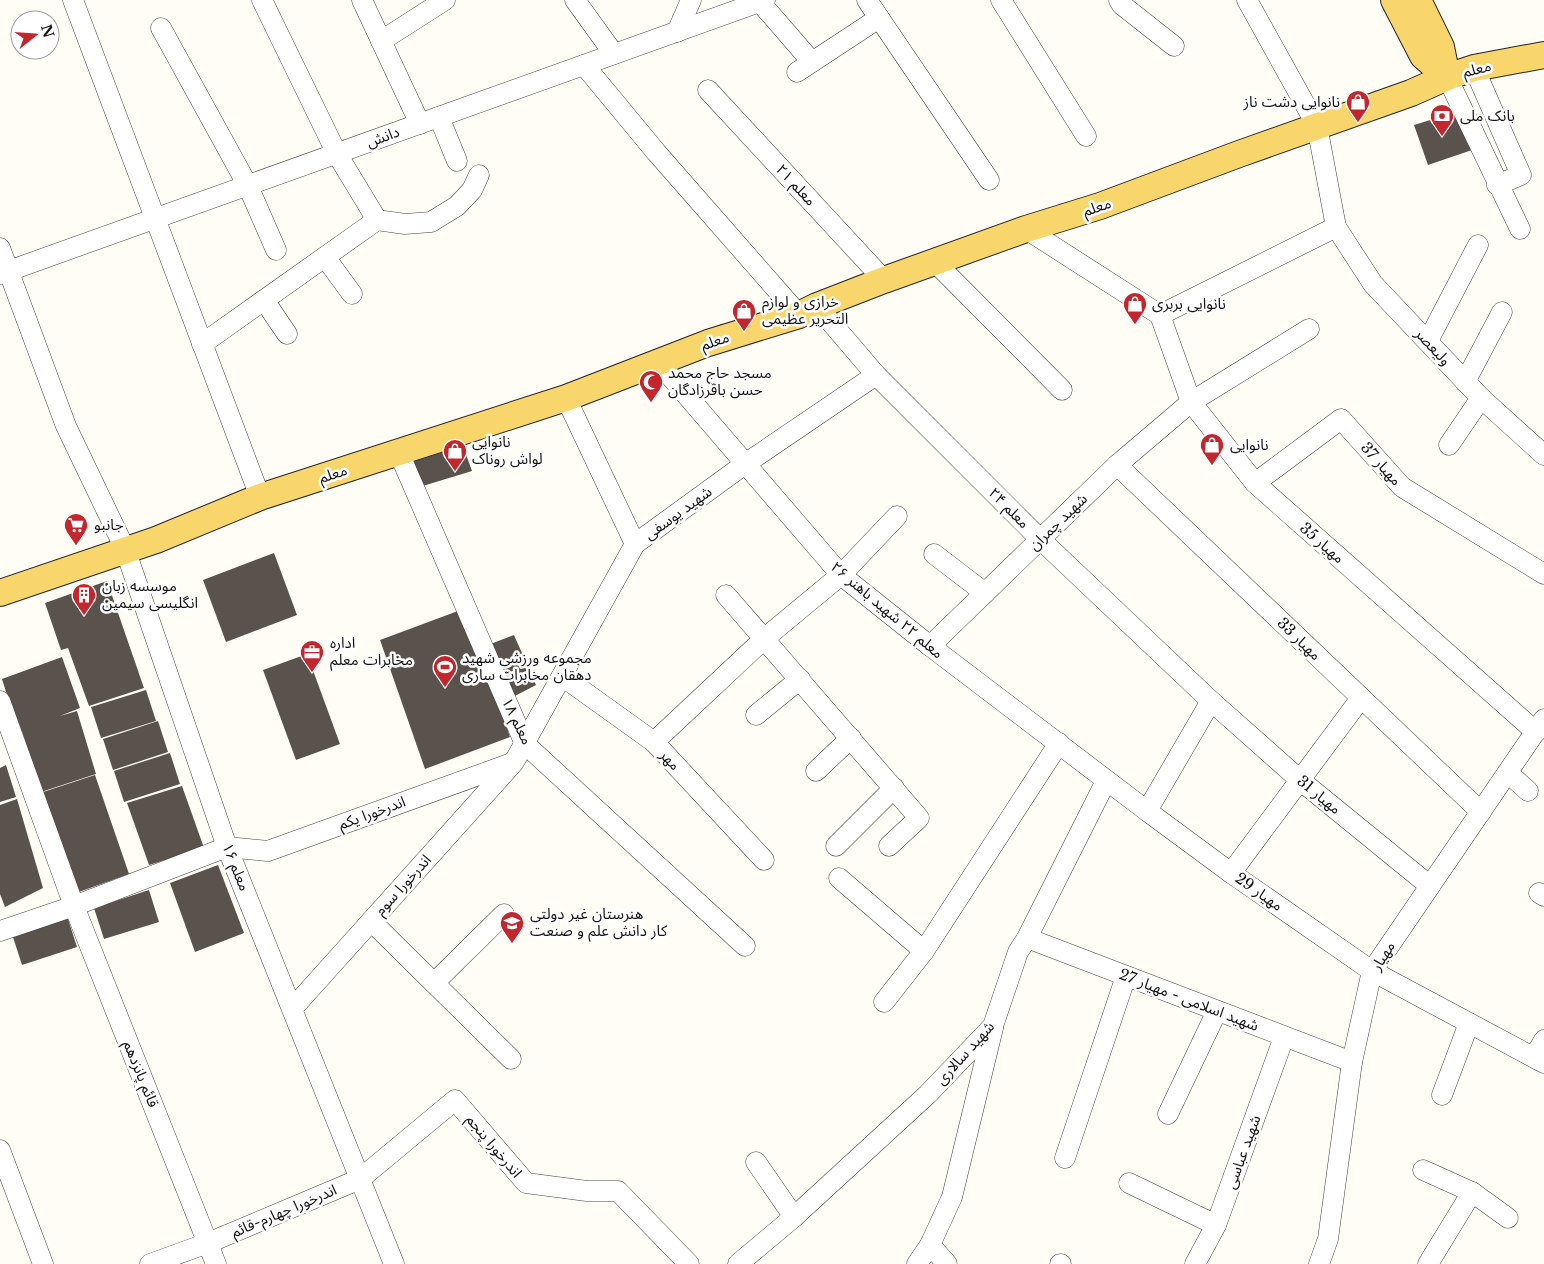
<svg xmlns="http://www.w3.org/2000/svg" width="1544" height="1264" viewBox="0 0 1544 1264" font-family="'Libre Baskerville','Noto Sans Arabic',serif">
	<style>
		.building { fill: #5a524d }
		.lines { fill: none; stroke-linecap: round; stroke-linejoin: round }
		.minor-casing { stroke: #444; stroke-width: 21 }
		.major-casing { stroke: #222; stroke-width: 28 }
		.minor { stroke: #fff; stroke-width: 20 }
		.major { stroke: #f9d66b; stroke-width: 26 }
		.labels { text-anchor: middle; stroke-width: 5; stroke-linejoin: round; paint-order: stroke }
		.street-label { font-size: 15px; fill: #111; stroke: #fff }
		.poi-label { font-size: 15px; fill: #111; stroke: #fff; text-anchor: start }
	</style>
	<rect width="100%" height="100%" fill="#fffdf5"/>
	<!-- building -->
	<g class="building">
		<polygon points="1453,113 1472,150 1428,165 1414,125"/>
		<polygon points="463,446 472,471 426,485 418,485 411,468 415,461"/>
		<polygon points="274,553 297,615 226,642 203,580"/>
		<polygon points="107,581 144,688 89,706 68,648 61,650 45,603"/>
		<polygon points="466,608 510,737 425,769 380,640"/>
		<polygon points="514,635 536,685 511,698 488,645"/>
		<polygon points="307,654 340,744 296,760 263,670"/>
		<polygon points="62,657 80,708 60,716 77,711 96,774 41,792 22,731 19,733 2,679"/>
		<polygon points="146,690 156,721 101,738 91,707"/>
		<polygon points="158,721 168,752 113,770 103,739"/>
		<polygon points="170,753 180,784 124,802 114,771"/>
		<polygon points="6,765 16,797 0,802 0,768"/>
		<polygon points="95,775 129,874 76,893 40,793"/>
		<polygon points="182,786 204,848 149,865 127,803"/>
		<polygon points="17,799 43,888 5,907 0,894 0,805"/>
		<polygon points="218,865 244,933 195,952 170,883"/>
		<polygon points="149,890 159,922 104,939 94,908"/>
		<polygon points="67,916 77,947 22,965 12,934"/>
	</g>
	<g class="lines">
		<!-- minor casing -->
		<g class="minor-casing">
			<g id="minor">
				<polyline points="73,0 260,497"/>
				<polyline points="262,0 337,154 377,220"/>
				<polyline points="362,0 420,124"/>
				<polyline points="575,0 614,54"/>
				<polyline points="867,0 989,180"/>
				<polyline points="1001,0 1086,136"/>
				<polyline points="1119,0 1122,5 1174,46"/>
				<polyline points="1247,0 1317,126 1336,227 1373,284 1481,398 1544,455"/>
				<polyline points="760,2 812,62"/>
				<polyline points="161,28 248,186 276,250"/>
				<polyline points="677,32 691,0"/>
				<polyline points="381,41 445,0"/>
				<polyline points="584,65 656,152 799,315"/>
				<polyline points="1474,68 1521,175 1497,185"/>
				<polyline points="797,72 879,18"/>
				<polyline points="1447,77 1520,229"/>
				<polyline points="708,90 884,280"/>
				<polyline points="439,117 457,161"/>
				<polyline points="377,220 405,224 431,222 457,206 472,190 479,175"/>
				<polyline points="1026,229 1160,315"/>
				<polyline points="0,248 66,426 125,549 227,847 394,1264"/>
				<polyline points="325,257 352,294"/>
				<polyline points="935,262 1062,390"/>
				<polyline points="0,274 765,0"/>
				<polyline points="264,300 287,334"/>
				<polyline points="817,306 876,375 1040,539 1211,701 1300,780 1430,886"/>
				<polyline points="1160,315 1191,402 1255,483 1536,732"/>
				<polyline points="1160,315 1336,227"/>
				<polyline points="1428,341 1478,245"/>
				<polyline points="202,344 377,220"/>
				<polyline points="658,362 841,575 930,646 1147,811 1211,701"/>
				<polyline points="1465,382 1502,312"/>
				<polyline points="566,398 635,544"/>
				<polyline points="1449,445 1481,398"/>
				<polyline points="399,453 525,744 745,946"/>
				<polyline points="1117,465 1481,812"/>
				<polyline points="1255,483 1341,419 1402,487 1544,574"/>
				<polyline points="934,554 985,593"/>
				<polyline points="726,595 919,818 889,846"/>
				<polyline points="930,646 1117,465 1191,402 1309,329"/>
				<polyline points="562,676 654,742 764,860"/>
				<polyline points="0,701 74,906 216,1264"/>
				<polyline points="756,715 800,679"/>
				<polyline points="654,742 765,638 841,575 897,516"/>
				<polyline points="816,771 851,738"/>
				<polyline points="1508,773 1528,791"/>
				<polyline points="1147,811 1231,873 1372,971 1544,1063"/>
				<polyline points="836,846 894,788"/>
				<polyline points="1231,873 1361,698"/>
				<polyline points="839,878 924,951"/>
				<polyline points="1539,893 1544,896"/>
				<polyline points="371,921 511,1059"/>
				<polyline points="0,931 74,906 227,847 268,851 512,763"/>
				<polyline points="1027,938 1352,1062"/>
				<polyline points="434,983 504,914"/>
				<polyline points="884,1002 924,951 1059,743"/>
				<polyline points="293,1008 514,762 635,544 745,464 876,375"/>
				<polyline points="1534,1057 1544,1040"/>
				<polyline points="1442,1095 1469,1023"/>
				<polyline points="1168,1114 1217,1011"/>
				<polyline points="0,1150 43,1264"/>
				<polyline points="1065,1158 1126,976"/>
				<polyline points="756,1162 794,1217"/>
				<polyline points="1423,1170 1472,1192 1508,1218"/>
				<polyline points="1129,1183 1216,1225"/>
				<polyline points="930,1245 947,1264"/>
				<polyline points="150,1264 208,1243 360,1179 455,1100 526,1183 587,1191 618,1191 689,1264"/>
				<polyline points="738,1264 794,1217 928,1094 993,1026 1018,952 1027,938 1106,781"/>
				<polyline points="917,1264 930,1245 952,1197 993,1028"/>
				<polyline points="1060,1264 1061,1264"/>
				<polyline points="1195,1264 1216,1225 1284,1037"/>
				<polyline points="1319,1264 1328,1239 1352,1062 1372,971 1544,719"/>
				<polyline points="1428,1264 1472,1192"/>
			</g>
		</g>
		<!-- major casing -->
		<g class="major-casing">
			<g id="major">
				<polyline points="1394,0 1423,56 1447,77"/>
				<polyline points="1418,0 1441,47 1447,77"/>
				<polyline points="0,593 156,540 260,497 566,398 708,343 799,315 817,306 884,280 1026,229 1100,206 1239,154 1411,93 1447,77 1474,68 1544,55"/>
			</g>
		</g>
		<!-- minor -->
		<use href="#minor" class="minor"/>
		<!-- major -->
		<use href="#major" class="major"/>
	</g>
	<!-- icons -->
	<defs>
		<g id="shop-pin" transform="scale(1.25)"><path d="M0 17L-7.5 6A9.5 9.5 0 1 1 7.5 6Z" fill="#c4262e" stroke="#fff"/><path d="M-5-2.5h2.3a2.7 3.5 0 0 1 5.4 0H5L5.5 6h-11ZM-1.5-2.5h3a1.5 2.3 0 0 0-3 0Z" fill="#fff"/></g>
		<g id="bank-pin" transform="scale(1.25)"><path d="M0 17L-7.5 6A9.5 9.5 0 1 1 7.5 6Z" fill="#c4262e" stroke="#fff"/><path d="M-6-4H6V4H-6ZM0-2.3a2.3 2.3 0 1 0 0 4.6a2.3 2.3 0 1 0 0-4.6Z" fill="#fff"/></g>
		<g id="mosque-pin" transform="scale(1.25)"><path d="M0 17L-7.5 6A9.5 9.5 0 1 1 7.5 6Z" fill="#c4262e" stroke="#fff"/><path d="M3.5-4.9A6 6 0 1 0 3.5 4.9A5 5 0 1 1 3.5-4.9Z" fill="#fff"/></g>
		<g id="supermarket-pin" transform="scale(1.25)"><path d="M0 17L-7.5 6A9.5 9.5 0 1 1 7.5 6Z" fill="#c4262e" stroke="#fff"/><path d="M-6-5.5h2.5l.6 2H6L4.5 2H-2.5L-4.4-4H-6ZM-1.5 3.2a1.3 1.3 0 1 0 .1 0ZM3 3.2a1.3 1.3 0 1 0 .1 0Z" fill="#fff"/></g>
		<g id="building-pin" transform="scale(1.25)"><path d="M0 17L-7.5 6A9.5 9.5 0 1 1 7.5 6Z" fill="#c4262e" stroke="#fff"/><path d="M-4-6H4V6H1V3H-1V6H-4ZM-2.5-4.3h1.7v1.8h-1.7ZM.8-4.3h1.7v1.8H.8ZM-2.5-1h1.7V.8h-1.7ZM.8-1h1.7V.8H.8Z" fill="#fff"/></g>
		<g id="office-pin" transform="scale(1.25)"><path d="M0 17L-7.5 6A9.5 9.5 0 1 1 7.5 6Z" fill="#c4262e" stroke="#fff"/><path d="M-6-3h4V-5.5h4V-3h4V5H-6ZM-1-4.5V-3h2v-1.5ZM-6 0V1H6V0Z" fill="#fff"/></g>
		<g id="stadium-pin" transform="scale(1.25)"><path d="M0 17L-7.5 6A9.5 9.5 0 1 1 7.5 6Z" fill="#c4262e" stroke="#fff"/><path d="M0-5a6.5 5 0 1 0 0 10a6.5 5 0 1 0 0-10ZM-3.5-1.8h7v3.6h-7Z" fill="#fff"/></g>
		<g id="school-pin" transform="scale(1.25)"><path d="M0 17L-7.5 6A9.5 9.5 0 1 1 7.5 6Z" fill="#c4262e" stroke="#fff"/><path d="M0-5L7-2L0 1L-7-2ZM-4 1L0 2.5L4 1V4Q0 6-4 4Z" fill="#fff"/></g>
	</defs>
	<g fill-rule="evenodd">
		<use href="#shop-pin" x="1358" y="102"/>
		<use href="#bank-pin" x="1442" y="116"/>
		<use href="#shop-pin" x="1135" y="304"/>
		<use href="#shop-pin" x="744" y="311"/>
		<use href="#mosque-pin" x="651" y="382"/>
		<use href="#shop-pin" x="1212" y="445"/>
		<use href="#shop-pin" x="455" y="451"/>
		<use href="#supermarket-pin" x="76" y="525"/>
		<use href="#building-pin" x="84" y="595"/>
		<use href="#office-pin" x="312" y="652"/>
		<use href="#stadium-pin" x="445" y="667"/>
		<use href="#school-pin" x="512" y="923"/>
	</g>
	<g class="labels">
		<!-- street labels -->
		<g class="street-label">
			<text transform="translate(1477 69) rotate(-14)" y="5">معلم</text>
			<text transform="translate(383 137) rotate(-20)" y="5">دانش</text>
			<text transform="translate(796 185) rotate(47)" y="5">معلم ۲۱</text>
			<text transform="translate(1097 207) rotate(-19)" y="5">معلم</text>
			<text transform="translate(715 341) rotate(-19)" y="5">معلم</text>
			<text transform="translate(1433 347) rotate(47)" y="5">ولیعصر</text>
			<text transform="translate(1381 464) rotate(48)" y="5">مهیار 37</text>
			<text transform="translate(333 474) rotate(-18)" y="5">معلم</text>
			<text transform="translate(1009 508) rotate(45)" y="5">معلم ۲۴</text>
			<text transform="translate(678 513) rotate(-36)" y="5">شهید یوسفی</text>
			<text transform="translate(1058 522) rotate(-44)" y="5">شهید چمران</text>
			<text transform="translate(1322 543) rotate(41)" y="5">مهیار 35</text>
			<text transform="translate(887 610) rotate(40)" y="5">معلم ۲۲ شهید باهنر ۲۶</text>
			<text transform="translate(1299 639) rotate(44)" y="5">مهیار 33</text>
			<text transform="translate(517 721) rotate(64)" y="5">معلم ۱۸</text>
			<text transform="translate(670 760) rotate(47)" y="5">مهر</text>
			<text transform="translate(1319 795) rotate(39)" y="5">مهیار 31</text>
			<text transform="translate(372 813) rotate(-20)" y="5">اندرخورا یکم</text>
			<text transform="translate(236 867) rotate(68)" y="5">معلم ۱۶</text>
			<text transform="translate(403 885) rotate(-48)" y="5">اندرخورا سوم</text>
			<text transform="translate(1259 892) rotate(35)" y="5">مهیار 29</text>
			<text transform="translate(1383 956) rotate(-58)" y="5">مهیار</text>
			<text transform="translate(1189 1000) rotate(21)" y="5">شهید اسلامی - مهیار 27</text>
			<text transform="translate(965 1053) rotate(-48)" y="5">شهید سالاری</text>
			<text transform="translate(141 1074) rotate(68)" y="5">قائم پانزدهم</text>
			<text transform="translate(494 1146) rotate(50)" y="5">اندرخورا پنجم</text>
			<text transform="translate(1243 1152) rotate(-70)" y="5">شهید عباسی</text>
			<text transform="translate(284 1211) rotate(-23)" y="5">اندرخورا چهارم-قائم</text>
		</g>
		<!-- poi labels -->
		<g class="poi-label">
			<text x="1340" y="107" text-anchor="end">نانوایی دشت ناز</text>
			<text x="1460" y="121">بانک ملی</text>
			<text x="762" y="307">خرازی و لوازم<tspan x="762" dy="17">التحریر عظیمی</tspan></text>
			<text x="1152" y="309">نانوایی بربری</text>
			<text x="668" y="378">مسجد حاج محمد<tspan x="668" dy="17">حسن باقرزادگان</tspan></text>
			<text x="472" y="447">نانوایی<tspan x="472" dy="17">لواش روناک</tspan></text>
			<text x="1230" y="450">نانوایی</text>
			<text x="94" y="530">جانبو</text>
			<text x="102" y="591">موسسه زبان<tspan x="102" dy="17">انگلیسی سیمین</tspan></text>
			<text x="330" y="648">اداره<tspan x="330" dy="17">مخابرات معلم</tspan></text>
			<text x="462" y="663">مجموعه ورزشی شهید<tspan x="462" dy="17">دهقان مخابرات ساری</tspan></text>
			<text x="530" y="919">هنرستان غیر دولتی<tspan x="530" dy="17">کار دانش علم و صنعت</tspan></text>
		</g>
	</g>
	<!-- north arrow -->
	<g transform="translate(35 35) rotate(73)"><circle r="24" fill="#ffffff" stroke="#a0a0a0"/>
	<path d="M0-4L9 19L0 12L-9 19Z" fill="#c4262e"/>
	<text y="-8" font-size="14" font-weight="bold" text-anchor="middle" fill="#111111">N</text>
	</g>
</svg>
